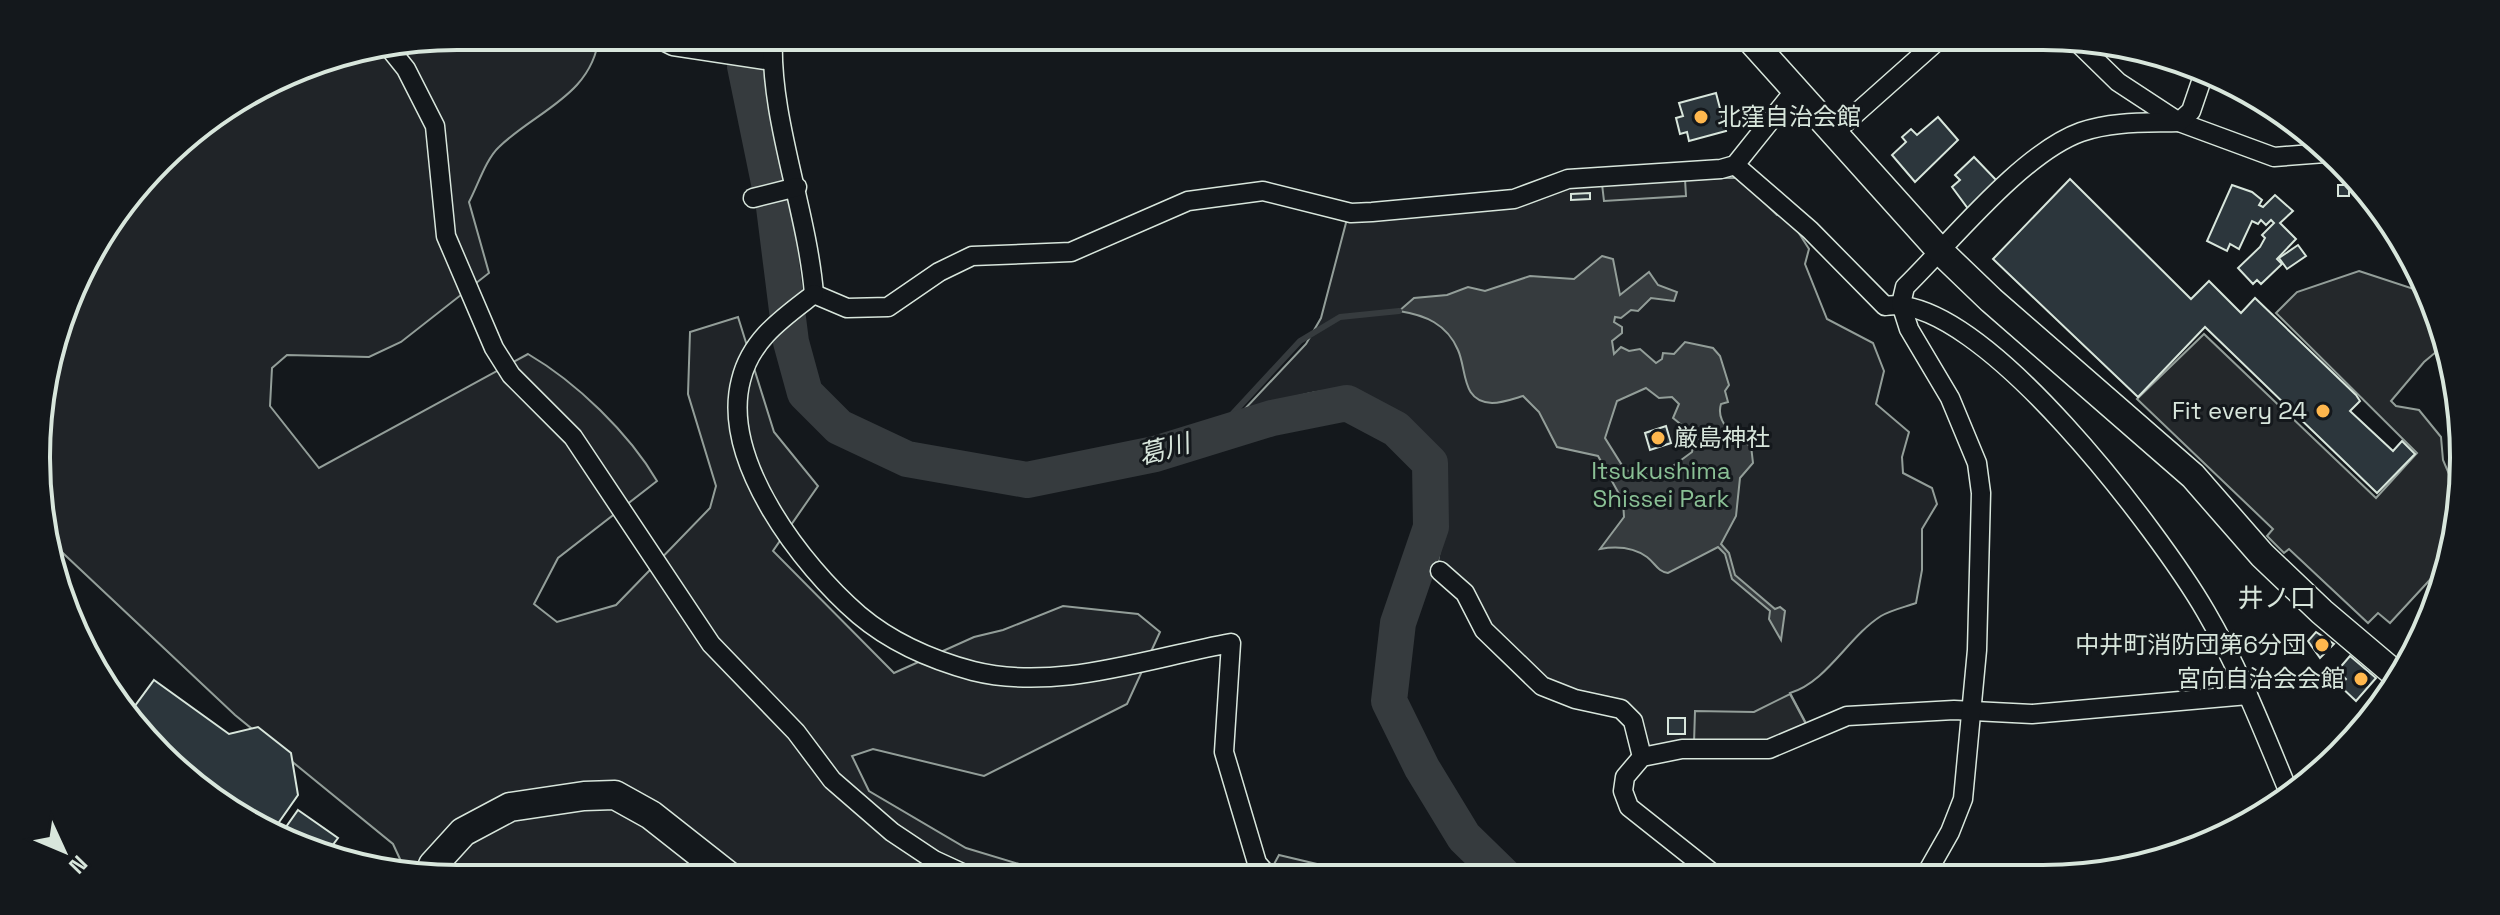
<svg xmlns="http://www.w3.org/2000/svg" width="2500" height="915" viewBox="0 0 2500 915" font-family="'Space Grotesk','Noto Sans JP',sans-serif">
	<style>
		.green { fill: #202428; stroke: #939e99; stroke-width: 2 }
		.parking { fill: #24282b; stroke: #939e99; stroke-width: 2 }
		.water { fill: #363b3e; stroke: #939e99; stroke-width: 2; fill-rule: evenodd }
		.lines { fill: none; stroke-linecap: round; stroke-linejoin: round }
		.stream { stroke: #363b3e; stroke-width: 6 }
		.river { stroke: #363b3e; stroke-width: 36 }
		.building { fill: #2c363c; stroke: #d8e6dc; stroke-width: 2 }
		.street-casing { stroke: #d8e6dc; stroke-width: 21 }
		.secondary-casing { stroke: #d8e6dc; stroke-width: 29 }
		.primary-casing { stroke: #d8e6dc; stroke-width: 31 }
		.street { stroke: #14181c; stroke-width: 18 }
		.secondary { stroke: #14181c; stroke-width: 26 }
		.primary { stroke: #14181c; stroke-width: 28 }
		.poi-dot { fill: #ffb74d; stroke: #14181c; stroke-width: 3 }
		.labels { text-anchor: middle; stroke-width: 6; stroke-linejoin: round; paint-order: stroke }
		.poi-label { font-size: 24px; fill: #d8e6dc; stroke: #14181c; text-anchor: end }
		.park-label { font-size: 24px; fill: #8ac095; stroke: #14181c }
		.water-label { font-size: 26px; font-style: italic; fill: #d8e6dc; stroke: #14181c }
		.neighbourhood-label { font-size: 26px; fill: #d8e6dc; stroke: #14181c }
		.rim { fill: none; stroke: #d8e6dc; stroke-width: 4 }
	</style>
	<rect width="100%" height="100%" fill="#14181c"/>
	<!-- green -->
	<g class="green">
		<path d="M458,36H599C593,95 536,111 499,147C486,159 478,185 469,202L489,273L401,342L369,357L287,355L272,368L270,406L319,468L528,354C576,382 629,433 657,481L558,558L534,604L557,622L616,605L710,508L716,486L688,394L690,332L738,317L774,432L818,486L773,551L894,673L974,637L1003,630L1063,606L1138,614L1160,632L1127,704L984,776L873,749L852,756L869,791L966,848L1065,878L458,879L406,872L393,844L235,715L49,540L40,403L80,271L179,141L297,68Z"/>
		<path d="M1722,178H1739L1777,215L1788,216L1809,249L1805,264L1827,319L1873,343L1884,371L1876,404L1909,432L1902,457L1903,473L1932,488L1937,504L1922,529V570L1916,603C1905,607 1891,610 1881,616C1848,637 1827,682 1790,693L1808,727L1658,749L1647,746L1636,718L1551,683L1490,629L1472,589L1438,561C1442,537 1448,512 1443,488C1432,432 1375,383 1317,392C1291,396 1265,407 1240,414L1306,344L1321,318L1347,219L1564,187Z"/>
		<polygon points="1279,855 1321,865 1336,877 1267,877"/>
	</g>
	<!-- parking -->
	<g class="parking">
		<polygon points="1685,179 1686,196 1604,201 1602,184"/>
		<polygon points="2359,271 2423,292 2442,347 2424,362 2391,401 2396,406 2419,410 2441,437 2443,460 2455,488 2450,558 2390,623 2378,613 2368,623 2289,549 2284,553 2267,536 2273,529 2137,399 2204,334 2376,498 2417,453 2276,313 2297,292"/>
		<polygon points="1790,694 1807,726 1766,746 1694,743 1695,711 1754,712"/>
	</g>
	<!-- water -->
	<path class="water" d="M1602,256L1613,259L1620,295L1649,272L1658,285L1677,292L1674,301L1651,298L1638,311L1631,310L1621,318L1615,317L1614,322L1622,327V333L1612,341L1614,354L1621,347L1629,351L1640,349L1656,363L1662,359L1663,353L1674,354L1685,342L1713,348L1720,356L1729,385L1725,391L1728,402L1721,404C1715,423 1736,439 1751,446L1753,463L1740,478L1736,516L1721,544L1729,553L1735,575L1775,609L1780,607L1785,611L1781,640L1769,619L1770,611L1732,579L1725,554L1718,547L1668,573C1657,571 1656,564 1647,557C1633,547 1617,546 1600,549L1624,517L1623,501L1598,456L1557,447L1539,412L1523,396C1513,399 1502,403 1492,403C1461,402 1467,370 1458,350C1447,324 1425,315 1399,311L1414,298L1447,295L1468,287L1485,291L1530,276L1574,279ZM1646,388L1659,398L1672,397L1679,404L1673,418L1695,436L1692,452L1658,477L1625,470L1605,438L1617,401Z"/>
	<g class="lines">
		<!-- stream -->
		<polyline class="stream" points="1212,436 1300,341 1340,317 1399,311"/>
		<!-- river -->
		<polyline class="river" points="748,36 745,66 774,207 791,342 805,393 839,427 907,459 1027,480 1155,454 1272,418 1347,403 1396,429 1430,463 1431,527 1398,623 1389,701 1422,768 1464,837 1505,877"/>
	</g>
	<!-- building -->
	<g class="building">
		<polygon points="1716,93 1726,131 1689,141 1687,132 1680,134 1676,118 1683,116 1679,103"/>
		<polygon points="1938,117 1958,140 1915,182 1892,155 1906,142 1902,137 1911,129 1917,135"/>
		<polygon points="1974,157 1998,182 1969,210 1952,187 1960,180 1955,175"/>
		<polygon points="2070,179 2191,299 2209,281 2241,313 2255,298 2356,395 2360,401 2350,411 2393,451 2402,441 2415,454 2377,493 2205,327 2138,397 1993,259"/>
		<polygon points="2232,185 2252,192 2262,200 2259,205 2263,207 2275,195 2293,211 2280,223 2296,239 2277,259 2282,264 2261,284 2257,280 2253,284 2238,268 2260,247 2265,238 2262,235 2274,223 2271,220 2266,225 2261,220 2258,224 2252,221 2239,249 2230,244 2227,251 2207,241"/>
		<rect x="2338" y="185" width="11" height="11"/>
		<polygon points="1590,193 1590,199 1571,200 1571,194"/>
		<polygon points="2298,245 2306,256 2287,269 2279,258"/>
		<polygon points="1666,426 1671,443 1650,450 1645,433"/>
		<polygon points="2316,632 2334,644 2320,658 2308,641"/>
		<polygon points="2350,656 2376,678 2356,701 2340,686 2346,679 2337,671"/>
		<polygon points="154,680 229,734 258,727 291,753 298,795 277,825 269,829 223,808 129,714"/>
		<rect x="1668" y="718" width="17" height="16"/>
		<polygon points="298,810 338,838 326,854 281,834"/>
	</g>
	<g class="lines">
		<!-- street casing -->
		<g class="street-casing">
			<g id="street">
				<polyline points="653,36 673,46 772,61"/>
				<path d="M773,36C769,118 807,209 814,294"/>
				<polyline points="2075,40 2118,82 2179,122 2274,157 2325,153"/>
				<polyline points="390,49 406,69 435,126 446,236 494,348 511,375 573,437 711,644 796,732 832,780 892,832 934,860 973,878"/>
				<polyline points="1834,133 1943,36"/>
				<path d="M1735,165L1810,230L1885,306C1980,291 2162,536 2206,612C2240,670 2264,733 2290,795"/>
				<polyline points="753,198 797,187"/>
				<polyline points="814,294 847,308 888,307 939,272 972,256 1071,252 1188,201 1263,191 1351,213 1372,212 1514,199 1568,179 1721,169 1735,165 1795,90"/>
				<path d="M814,294C783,318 751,339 741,380C720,460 802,566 859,615C891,642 932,660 973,671C1057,692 1148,658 1231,643L1224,752L1257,863L1269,877"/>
				<polyline points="1440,571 1465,593 1484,630 1542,686 1575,699 1621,709 1633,721 1642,757"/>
				<polyline points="1716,876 1629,807 1623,791 1625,777 1642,757 1682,749 1769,749 1847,716 1954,710 2032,714 2248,695"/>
				<path d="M1925,876L1950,832L1963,799L1977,650L1981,493L1977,463L1950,398L1909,329L1901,304L1905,287C1951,242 2022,153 2081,132C2113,121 2146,123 2179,122L2191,111L2203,76"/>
			</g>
		</g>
		<!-- secondary casing -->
		<g class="secondary-casing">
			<polyline id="secondary" points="1747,36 1941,252 1991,300 2193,476 2262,555 2322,612 2400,678"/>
		</g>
		<!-- primary casing -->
		<g class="primary-casing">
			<polyline id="primary" points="429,875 433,865 463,832 510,807 584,796 615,795 651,815 731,878"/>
		</g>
		<!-- street -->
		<use href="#street" class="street"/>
		<!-- secondary -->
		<use href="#secondary" class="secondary"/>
		<!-- primary -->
		<use href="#primary" class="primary"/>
	</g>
	<!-- markers -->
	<g class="poi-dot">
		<circle cx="1701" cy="117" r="8"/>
		<circle cx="2323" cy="411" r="8"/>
		<circle cx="1658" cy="438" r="8"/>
		<circle cx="2322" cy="645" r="8"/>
		<circle cx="2361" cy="679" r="8"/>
	</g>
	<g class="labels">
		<!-- poi labels -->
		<g class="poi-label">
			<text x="1717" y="125" text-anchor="start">北窪自治会館</text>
			<text x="2307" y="419">Fit every 24</text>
			<text x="1674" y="446" text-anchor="start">厳島神社</text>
			<text x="2306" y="653">中井町消防団第6分団</text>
			<text x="2345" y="687">宮向自治会会館</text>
		</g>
		<!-- park labels -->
		<g class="park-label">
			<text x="1661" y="479">Itsukushima<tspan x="1661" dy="28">Shissei Park</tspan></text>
		</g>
		<!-- water labels -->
		<g class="water-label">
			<text transform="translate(1164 449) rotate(-15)" y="9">葛川</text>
		</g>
		<!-- neighbourhood labels -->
		<g class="neighbourhood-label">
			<text x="2277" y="607">井ノ口</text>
		</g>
	</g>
	<!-- crop -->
	<path d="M0 0H2500V915H0ZM457 50H2043A407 407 0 0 1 2450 457V458A407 407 0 0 1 2043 865H457A407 407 0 0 1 50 458V457A407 407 0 0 1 457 50Z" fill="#14181c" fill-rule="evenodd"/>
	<path class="rim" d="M457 50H2043A407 407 0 0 1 2450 457V458A407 407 0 0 1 2043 865H457A407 407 0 0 1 50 458V457A407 407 0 0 1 457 50Z"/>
	<!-- north arrow -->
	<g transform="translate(64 851) rotate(134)" stroke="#14181c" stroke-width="6" paint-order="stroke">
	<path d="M0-6L14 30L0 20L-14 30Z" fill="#d8e6dc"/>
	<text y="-12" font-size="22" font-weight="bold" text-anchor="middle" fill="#d8e6dc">N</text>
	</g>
</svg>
